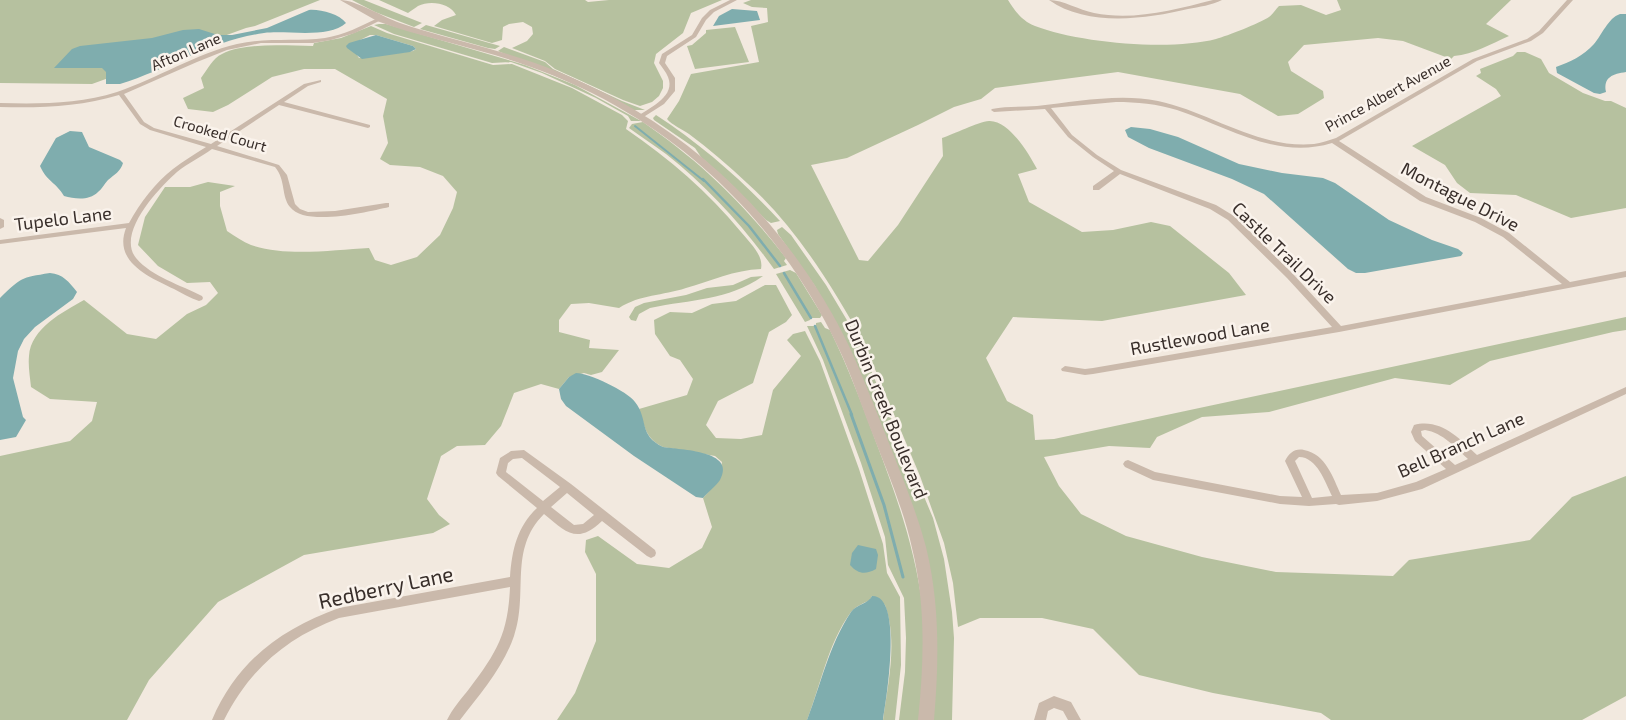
<svg xmlns="http://www.w3.org/2000/svg" width="1626" height="720" viewBox="0 0 1626 720" font-family="'Exo 2',sans-serif">
	<style>
		.green { fill: #b6c19f; fill-rule: evenodd }
		.water { fill: #7fadae }
		.lines { fill: none; stroke-linecap: round; stroke-linejoin: round }
		.stream-far2 { stroke: #7fadae; stroke-width: 2 }
		.stream-far1 { stroke: #7fadae; stroke-width: 2.5 }
		.stream { stroke: #7fadae; stroke-width: 3 }
		.minor { fill: #cab9ab; fill-rule: evenodd }
		.tertiary { fill: #cab9ab; fill-rule: evenodd }
		.labels { text-anchor: middle; stroke-width: 5; stroke-linejoin: round; paint-order: stroke }
		.far-street-label { font-size: 15px; fill: #382e2a; stroke: #faf3ec }
		.street-label { font-size: 18px; fill: #382e2a; stroke: #faf3ec }
		.near-street-label { font-size: 21px; fill: #382e2a; stroke: #faf3ec }
	</style>
	<rect width="100%" height="100%" fill="#f2e9df"/>
	<!-- green -->
	<g class="green">
		<polygon points="0,0 320,0 255,26 246,28 92,84 0,83"/>
		<polygon points="352,0 364,0 422,23 414,27 375,12"/>
		<path d="M379,0H585L588,2L609,0H722L691,13L683,33L656,54L654,63L663,81V88L659,96L652,102L640,106L623,100L555,69L545,61L512,48L527,41L533,34L532,27L523,22L509,24L503,27L502,40L492,43L434,26L442,20L456,15C450,3 430,0 418,6C415,8 411,11 408,13Z"/>
		<path d="M751,0H1008C1015,11 1022,21 1035,26C1079,43 1170,51 1216,39C1227,36 1260,23 1269,17C1273,14 1276,9 1279,6L1301,5L1326,15L1341,10L1337,0H1511L1486,24L1509,36C1491,44 1474,54 1454,56L1451,59L1403,41L1378,38L1304,45L1288,62L1291,71L1323,91L1324,98L1298,114L1278,116L1240,94L1118,72L995,88L981,99L954,107L918,125L847,158L811,165L859,260L868,261L898,225L943,156L942,138C954,134 978,122 989,121C1009,120 1029,154 1037,169L1018,174L1029,202L1082,232L1113,230L1151,222L1170,226L1229,273L1246,295L1102,321L1013,317L986,358L1007,401L1033,415L1035,440L1054,439L1626,317V330L1613,332L1490,361L1450,385L1395,378L1269,412L1202,417L1157,437L1150,448L1109,446L1044,457L1059,486L1081,514L1126,536L1202,557L1276,572L1393,576L1409,560L1530,540L1572,497L1626,476V696L1582,720H1331L1321,713L1213,693L1139,675L1093,629L1042,618H980L958,627L953,583L944,543L920,476L864,343C832,286 796,227 747,183C729,166 709,149 689,134C682,129 672,125 667,119L679,101L691,74L759,62L751,26L768,22L767,8L752,7L743,3Z"/>
		<polygon points="379,24 386,24 525,65 575,85 641,121 631,121 628,116 596,98 542,73 511,62 492,63 394,34 374,25"/>
		<polygon points="426,25 500,46 495,49 488,48 420,29"/>
		<path d="M371,26L387,33L493,65L512,64L572,88L622,115L628,121L626,129C670,159 708,192 741,232C749,242 764,255 761,269C734,270 711,281 686,288C662,296 641,294 619,308L589,303L571,304L559,320V332L590,340L589,348L619,350L602,372L591,375L584,373L569,377L559,389L541,384L514,393L501,426L485,445L457,446L441,456L427,499L439,515L450,524L433,533L304,555L218,602L149,680L127,720H0V456L70,441L92,421L97,402L50,399L31,387C30,377 28,366 29,356C31,328 63,312 84,300L127,334L156,339L187,314L206,305L218,293L210,282L187,283L158,266L138,245L145,217L165,187H190L208,182L235,186L220,192V206L227,231C235,236 243,242 251,245C285,257 333,250 369,248L375,260L391,265L417,257L440,235L453,208L457,192L443,176L420,167L390,165L380,159L388,143L383,116L387,99L335,69H304L272,77L228,105L213,112L188,109L183,98L204,88L201,78C207,70 213,58 222,54C245,42 287,46 313,46L314,43L341,38ZM370,35H376L413,46L416,49L413,51L359,58L357,55L360,40Z"/>
		<polygon points="735,27 749,62 695,69 687,46 692,45 706,33 706,30"/>
		<polygon points="504,47 545,62 553,69 622,101 645,110 633,110 498,51"/>
		<polygon points="1517,52 1525,52 1541,59 1549,73 1583,93 1605,101 1611,101 1626,108 1626,208 1571,218 1516,195 1470,193 1457,183 1445,165 1412,146 1501,96 1496,89 1476,76 1481,73 1480,69 1513,56"/>
		<path d="M656,115C702,145 742,180 780,221L771,223L766,220L731,184L701,157L695,148L654,120L653,118Z"/>
		<path d="M643,122C702,163 742,202 786,258L784,261L787,265L774,269C743,226 708,187 666,154C654,145 641,137 629,128L632,124Z"/>
		<polygon points="782,227 791,235 826,285 857,337 933,518 944,559 952,612 954,638 952,720 932,720 923,542 815,286 778,234 777,230"/>
		<polygon points="790,270 796,273 822,315 820,318 811,318 810,320 805,322 776,274"/>
		<path d="M763,276C727,301 692,299 650,308L639,314L636,321L631,320L629,317L635,307L644,303L686,295L707,288L733,285L751,277Z"/>
		<path d="M765,285H776L792,315L786,322L769,332L753,383L718,401L706,425L716,438L741,439L762,435L773,390L801,356L787,340L793,334L805,331L820,361L859,469L883,544L887,573L900,597L901,665L895,720H883C888,683 898,641 885,605L872,596L870,600C864,603 856,606 851,612C828,643 821,684 807,720H557L575,693L596,641V574L585,552L586,540L598,536L637,564L669,568L702,548L712,527L703,498L719,480L722,462L715,456L704,454L663,447C645,438 645,427 639,409L687,395L693,379L680,360L670,356L655,334L654,320L670,312L692,313L712,304L736,301Z"/>
		<path d="M821,322L825,328L830,330C848,367 862,404 876,442C898,500 915,548 923,610C927,646 922,684 919,720H899L905,672L906,638L904,598L888,565L885,537L861,463L823,360L807,326H816V323Z"/>
	</g>
	<!-- water -->
	<g class="water">
		<polygon points="732,9 757,11 760,20 713,26 719,16"/>
		<path d="M309,10C320,9 339,14 346,23C329,39 287,30 264,33C212,40 169,69 120,84H106V72L102,68H54L72,49L80,46L152,38L183,30L199,29L218,35H232L267,28Z"/>
		<path d="M1620,14H1626V72C1613,74 1603,77 1606,92L1600,94L1594,93L1557,73L1556,67C1570,62 1583,56 1594,44C1602,35 1608,18 1620,14Z"/>
		<polygon points="376,35 413,46 416,49 410,52 362,59 347,48 346,46 349,43"/>
		<polygon points="1131,127 1150,129 1178,137 1239,164 1282,173 1323,178 1335,183 1389,220 1432,240 1458,249 1463,253 1461,256 1365,273 1356,273 1348,269 1264,194 1232,179 1149,148 1128,137 1125,130"/>
		<path d="M70,131L82,132L89,147L120,160L123,163C121,171 114,175 108,180C104,184 102,189 98,192C89,201 75,199 64,196C56,182 47,182 40,166L56,138Z"/>
		<path d="M50,273C63,274 69,282 77,292L73,299L35,327L24,339L18,351L13,378L23,417L26,420L16,437L0,440V298C22,277 20,278 50,273Z"/>
		<path d="M576,373C589,373 627,391 635,402C649,420 638,435 663,447C680,450 737,450 720,480C716,486 708,492 703,498L696,497L634,456L566,406L561,399L559,389L569,377Z"/>
		<path d="M858,545L876,549L878,555L876,569C865,575 858,574 850,565L852,553Z"/>
		<path d="M872,596C904,595 886,701 883,720H807C821,684 829,645 851,612C857,604 868,604 872,596Z"/>
	</g>
	<g class="lines">
		<!-- stream-far2 -->
		<polyline class="stream-far2" points="635,126 704,181"/>
		<!-- stream-far1 -->
		<g class="stream-far1">
			<polyline points="703,179 749,226 780,266"/>
			<polyline points="784,273 811,318"/>
			<polyline points="815,326 852,415"/>
		</g>
		<!-- stream -->
		<polyline class="stream" points="851,414 884,505 903,577"/>
		<!-- minor -->
		<g class="minor">
			<path d="M730,0H737L714,12L706,20L696,37L667,56L665,63L675,78V91L664,104L642,118H638V116C651,107 676,96 668,77C666,72 662,67 659,63L662,54L692,35L702,18L710,10Z"/>
			<path d="M1049,0C1063,0 1079,10 1094,13C1133,21 1174,10 1213,0H1222C1212,5 1199,7 1188,9C1146,19 1087,27 1049,0Z"/>
			<path d="M1567,0H1573L1543,33L1531,41L1477,61L1339,141L1426,197L1481,218L1509,233L1570,282L1626,271V277L1339,332L1093,374L1085,375L1062,371L1061,369L1065,366L1085,369L1093,368L1332,327L1287,278L1228,220L1210,209L1120,174L1099,190H1093V186L1114,171L1093,157L1068,137L1045,109L994,112L991,110L992,109C1006,106 1022,107 1037,106C1076,102 1118,93 1158,101C1210,112 1258,149 1314,144C1321,143 1329,140 1336,138L1473,59L1527,39L1539,31ZM1116,102C1137,102 1157,104 1177,110C1228,127 1277,160 1332,143L1420,201L1475,222L1503,237L1562,284L1341,326L1293,274L1234,216L1216,205L1121,170L1097,155L1072,135L1051,108Z"/>
			<path d="M378,18L383,19L355,33L331,40L313,43H261L227,50L197,62L124,94L144,122L154,128L211,144L304,84L321,80V82L308,86L284,102L370,125V127L368,128L279,105L217,146L279,165L287,175L295,204L300,209L308,212L335,211L386,203H389V207C367,212 305,227 290,207C281,196 286,180 275,167L212,149C201,157 188,163 177,172C159,188 116,233 136,258C152,277 181,285 202,296L203,298L202,300L199,301C190,298 182,293 174,289C149,277 113,262 126,228L0,244V240L129,223C140,203 155,183 173,169C183,161 195,154 206,147L150,130L140,124L119,95C80,107 40,108 0,107V103C39,104 79,104 117,92C158,78 195,54 237,44C266,37 296,42 325,38C344,35 361,26 378,18Z"/>
			<polygon points="0,218 4,220 4,227 0,229"/>
			<path d="M1626,387V394L1422,489L1377,501L1339,505L1336,504L1309,506L1280,504L1153,480L1125,467L1123,464L1125,461L1128,460L1155,472L1280,496L1302,497L1285,461C1289,453 1295,448 1304,450C1326,454 1333,478 1341,495L1377,493L1416,482L1446,469L1415,441L1411,432L1414,425C1440,418 1459,438 1477,455ZM1425,430C1443,433 1455,447 1468,459L1455,465L1422,436L1421,431ZM1299,457C1317,457 1325,482 1332,496L1312,498L1295,461Z"/>
			<path d="M524,450L571,484L655,550L656,553L655,556L651,558L647,556L602,521C577,545 566,532 544,514C508,550 529,593 514,636C503,668 480,694 460,720H447C452,709 462,698 469,689C497,652 508,634 510,587L339,618C286,638 250,669 224,720H212C237,661 281,629 339,608L510,577C512,550 517,527 537,508L498,476L496,473L500,458L511,451ZM522,458L560,487L543,501L506,472L508,463L513,459ZM567,493L594,515L583,524L574,525L551,507Z"/>
			<polygon points="1054,696 1071,702 1081,720 1068,720 1063,711 1054,708 1048,711 1046,720 1034,720 1039,703"/>
		</g>
		<!-- tertiary -->
		<path class="tertiary" d="M340,0C356,0 383,17 400,23C444,38 490,47 535,63C569,75 603,91 635,110C728,165 803,250 850,348C862,374 872,401 883,428C898,467 915,506 926,547C940,604 939,662 934,720H918C924,662 926,605 912,548C903,507 886,469 871,430C860,402 851,373 837,345C792,250 719,167 628,113C597,94 563,78 528,66C484,50 439,41 394,27L377,21Z"/>
	</g>
	<g class="labels">
		<!-- far-street labels -->
		<g class="far-street-label">
			<text transform="translate(186 52) rotate(-23)" y="5">Afton Lane</text>
			<text transform="translate(1388 94) rotate(-29)" y="5">Prince Albert Avenue</text>
			<text transform="translate(220 134) rotate(16)" y="5">Crooked Court</text>
		</g>
		<!-- street labels -->
		<g class="street-label">
			<text transform="translate(1460 197) rotate(27)" y="6">Montague Drive</text>
			<text transform="translate(63 219) rotate(-7)" y="6">Tupelo Lane</text>
			<text transform="translate(1284 253) rotate(44)" y="6">Castle Trail Drive</text>
			<text transform="translate(1200 337) rotate(-10)" y="6">Rustlewood Lane</text>
			<text transform="translate(886 409) rotate(68)" y="6">Durbin Creek Boulevard</text>
			<text transform="translate(1461 445) rotate(-24)" y="6">Bell Branch Lane</text>
		</g>
		<!-- near-street labels -->
		<g class="near-street-label">
			<text transform="translate(386 588) rotate(-12)" y="7">Redberry Lane</text>
		</g>
	</g>
</svg>
